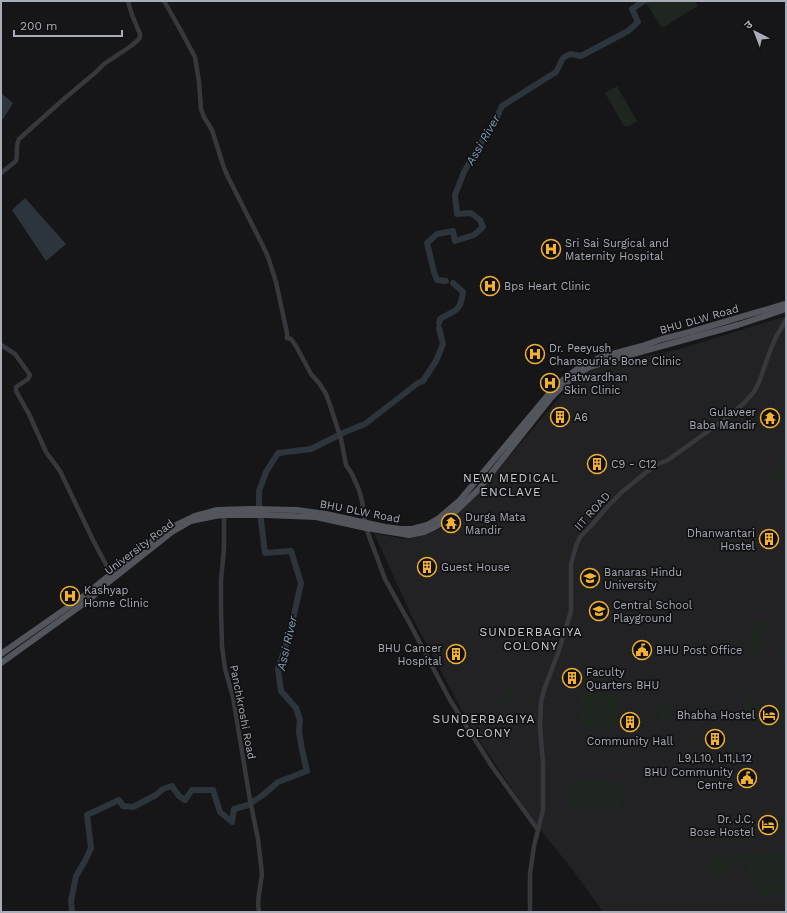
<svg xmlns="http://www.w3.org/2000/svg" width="787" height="913" viewBox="0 0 787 913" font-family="'Work Sans','Noto Sans Devanagari',sans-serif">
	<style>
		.built { fill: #222225 }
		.green { fill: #1e261f }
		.water { fill: #2c353c }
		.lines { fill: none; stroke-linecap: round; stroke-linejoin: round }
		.river { stroke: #2c353c; stroke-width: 6 }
		.tertiary { stroke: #37383d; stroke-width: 4.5 }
		.primary { stroke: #53555c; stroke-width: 6 }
		.labels { text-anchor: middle; stroke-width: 3.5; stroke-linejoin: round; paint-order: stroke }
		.poi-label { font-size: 11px; fill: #a8adb8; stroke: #111113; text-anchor: start }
		.street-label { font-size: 11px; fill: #a8adb8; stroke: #111113 }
		.water-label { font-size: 12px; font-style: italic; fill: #7f9bb3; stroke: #111113 }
		.neighbourhood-label { font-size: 12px; letter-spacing: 1px; fill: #c9ccd4; stroke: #111113 }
	</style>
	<rect width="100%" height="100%" fill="#161618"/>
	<!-- built -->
	<polygon class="built" points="786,316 786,912 603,912 572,869 534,822 472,729 412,617 374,533 403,539 420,536 436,531 450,522 474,498 564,392 582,376 596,367 676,350"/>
	<!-- green -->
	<g class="green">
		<polygon points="650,1 695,1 698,6 662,28 646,3"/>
		<polygon points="617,86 637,121 629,126 624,126 605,93"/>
		<polygon points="786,450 786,486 771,479"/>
		<circle cx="426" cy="553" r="6"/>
		<polygon points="580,575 590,576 588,592 578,591"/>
		<polygon points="752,621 766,623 761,658 755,654 748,656"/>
		<polygon points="783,637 786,638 786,661 780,660"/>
		<path d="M513,683L518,686C515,693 510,701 504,707L494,705V698L498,695L502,694L506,691L508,686Z"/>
		<polygon points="589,691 620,695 616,728 584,727 578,723 580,696 583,694"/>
		<polygon points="744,699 759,701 758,713 742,711"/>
		<polygon points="773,702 786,704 786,728 783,727 783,729 770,726"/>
		<polygon points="659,704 672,705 672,721 657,721"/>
		<polygon points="567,782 623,782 622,808 567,809"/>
		<polygon points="786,818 786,831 771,833 770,820"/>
		<polygon points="786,854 786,905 784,907 780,892 759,897 750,882 745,859 731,863 731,871 722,876 711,880 708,857 745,855"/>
	</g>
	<!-- water -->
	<g class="water">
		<polygon points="1,93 13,103 3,119 1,120"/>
		<polygon points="25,198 66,244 46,261 12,210"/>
	</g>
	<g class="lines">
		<!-- river -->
		<g class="river">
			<polyline points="446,281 437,280 434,272 427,243 437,234 453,231 455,241 474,235 483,227 480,220 471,213 457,214 455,195 464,172 485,136 493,126 502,106 556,72 563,58 570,54 581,56 628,31 638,22 632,9 644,1"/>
			<path d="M439,323L440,319C456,309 460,313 463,292L453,283"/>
			<polyline points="72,912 71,901 76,876 85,861 91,848 87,815 119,800 123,806 133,807 156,795 163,789 172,786 179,796 185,800 192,790 213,790 220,812 232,822 234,809 248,805 263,795 278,782 307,771 302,750 299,732 300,720 296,708 281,691 278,669 289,637 301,583 291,551 265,553 259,504 259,491 266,472 278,453 311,449 345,432 365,424 418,383 423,381 436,361 443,344 439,328"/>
		</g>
		<!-- tertiary -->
		<g class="tertiary">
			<polyline points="164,1 180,29 195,57 199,82 201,109 204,117 212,130 224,168 228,177 262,244 268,257 276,282 287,333 287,338 291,339 296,346 311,374 319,383 326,394 330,405 341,439 346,465 352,474 359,490 362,501 366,528 385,579 410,624 450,700 491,765 538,830"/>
			<path d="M1,173L16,161C18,154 15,146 19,139L65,98L96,72L104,64L131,46L139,39L140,37V34L132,15L128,1"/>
			<polyline points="1,345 15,354 30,375 28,379 16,387 16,391 29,414 46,452 60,471 93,540 112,576"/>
			<polyline points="224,515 224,548 221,580 221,609 222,646 225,669 233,697 250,800 258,839 262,874 259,894 258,904 259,912"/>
			<polyline points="530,912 530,874 534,846 543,810 543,763 540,726 541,702 544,690 558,653 571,611 571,564 576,546 580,537 590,527 608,506 622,492 655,465 668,460 725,419 744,403 754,392 760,380 768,356 776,337 786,320"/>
		</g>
		<!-- primary -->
		<g class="primary">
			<polyline points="1,654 81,598 166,530 195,516 217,510 250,509 297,510 326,514 385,527 401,529 412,529 427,525 439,518 460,500 548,395 559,383 577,369 601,357 642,346 662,339 690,332 785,304"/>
			<polyline points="1,663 90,599 105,585 172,532 191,521 215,516 224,515 266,515 316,517 366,528 409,535 424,532 435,527 449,518 478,490 551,398 564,385 576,375 590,367 615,359 738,325 786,309"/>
		</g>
	</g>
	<!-- icons -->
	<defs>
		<g id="hospital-ring" transform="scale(1)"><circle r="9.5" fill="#111113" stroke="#f2b134" stroke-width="1.5"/><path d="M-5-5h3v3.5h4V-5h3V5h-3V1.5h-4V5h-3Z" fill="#f2b134"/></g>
		<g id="building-ring" transform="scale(1)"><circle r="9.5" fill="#111113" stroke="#f2b134" stroke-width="1.5"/><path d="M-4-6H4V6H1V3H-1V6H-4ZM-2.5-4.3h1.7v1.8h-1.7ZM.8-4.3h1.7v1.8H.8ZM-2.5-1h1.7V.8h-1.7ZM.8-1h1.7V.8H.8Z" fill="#f2b134"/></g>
		<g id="temple-ring" transform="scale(1)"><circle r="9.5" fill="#111113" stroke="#f2b134" stroke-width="1.5"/><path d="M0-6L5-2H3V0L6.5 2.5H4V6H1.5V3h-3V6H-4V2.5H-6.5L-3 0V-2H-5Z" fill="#f2b134"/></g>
		<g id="university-ring" transform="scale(1)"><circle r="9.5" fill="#111113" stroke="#f2b134" stroke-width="1.5"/><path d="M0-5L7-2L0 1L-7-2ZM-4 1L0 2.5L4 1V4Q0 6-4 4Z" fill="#f2b134"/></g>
		<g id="school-ring" transform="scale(1)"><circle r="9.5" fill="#111113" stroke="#f2b134" stroke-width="1.5"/><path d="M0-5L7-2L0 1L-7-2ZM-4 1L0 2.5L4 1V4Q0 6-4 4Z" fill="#f2b134"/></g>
		<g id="civic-ring" transform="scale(1)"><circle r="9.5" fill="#111113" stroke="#f2b134" stroke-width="1.5"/><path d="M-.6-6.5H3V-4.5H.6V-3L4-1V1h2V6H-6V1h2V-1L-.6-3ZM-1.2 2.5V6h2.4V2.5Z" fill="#f2b134"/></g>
		<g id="hotel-ring" transform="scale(1)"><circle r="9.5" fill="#111113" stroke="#f2b134" stroke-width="1.5"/><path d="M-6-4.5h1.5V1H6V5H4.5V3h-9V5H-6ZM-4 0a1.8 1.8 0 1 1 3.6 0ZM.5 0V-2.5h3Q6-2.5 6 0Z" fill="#f2b134"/></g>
	</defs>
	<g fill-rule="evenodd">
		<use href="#hospital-ring" x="551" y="249"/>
		<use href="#hospital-ring" x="490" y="286"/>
		<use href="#hospital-ring" x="535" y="354"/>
		<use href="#hospital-ring" x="550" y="383"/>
		<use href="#building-ring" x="560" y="417"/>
		<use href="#temple-ring" x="770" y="418"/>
		<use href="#building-ring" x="597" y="464"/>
		<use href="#temple-ring" x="451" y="523"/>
		<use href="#building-ring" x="769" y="539"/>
		<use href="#building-ring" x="427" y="567"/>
		<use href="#university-ring" x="590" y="578"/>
		<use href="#hospital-ring" x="70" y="596"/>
		<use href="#school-ring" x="599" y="611"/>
		<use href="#civic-ring" x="642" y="650"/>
		<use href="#building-ring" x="456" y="654"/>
		<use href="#building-ring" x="572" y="678"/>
		<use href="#hotel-ring" x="769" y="715"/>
		<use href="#building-ring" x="630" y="722"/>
		<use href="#building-ring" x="715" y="739"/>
		<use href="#civic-ring" x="747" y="778"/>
		<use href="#hotel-ring" x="768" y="825"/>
	</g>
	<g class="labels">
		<!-- poi labels -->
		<g class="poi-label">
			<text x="565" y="247">Sri Sai Surgical and<tspan x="565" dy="13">Maternity Hospital</tspan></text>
			<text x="504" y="290">Bps Heart Clinic</text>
			<text x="549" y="352">Dr. Peeyush<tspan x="549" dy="13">Chansouria's Bone Clinic</tspan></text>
			<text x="564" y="381">Patwardhan<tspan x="564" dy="13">Skin Clinic</tspan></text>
			<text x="756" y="416" text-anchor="end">Gulaveer<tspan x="756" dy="13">Baba Mandir</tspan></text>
			<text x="574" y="421">A6</text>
			<text x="611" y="468">C9 - C12</text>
			<text x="465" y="521">Durga Mata<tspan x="465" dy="13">Mandir</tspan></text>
			<text x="755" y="537" text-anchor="end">Dhanwantari<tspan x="755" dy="13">Hostel</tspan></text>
			<text x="441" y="571">Guest House</text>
			<text x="604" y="576">Banaras Hindu<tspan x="604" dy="13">University</tspan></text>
			<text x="84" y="594">Kashyap<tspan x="84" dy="13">Home Clinic</tspan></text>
			<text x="613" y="609">Central School<tspan x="613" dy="13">Playground</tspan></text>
			<text x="442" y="652" text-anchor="end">BHU Cancer<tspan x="442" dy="13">Hospital</tspan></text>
			<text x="656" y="654">BHU Post Office</text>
			<text x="586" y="676">Faculty<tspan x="586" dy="13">Quarters BHU</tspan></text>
			<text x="755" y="719" text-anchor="end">Bhabha Hostel</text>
			<text x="630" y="745" text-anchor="middle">Community Hall</text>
			<text x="715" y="762" text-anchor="middle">L9,L10, L11,L12</text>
			<text x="733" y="776" text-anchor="end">BHU Community<tspan x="733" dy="13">Centre</tspan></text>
			<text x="754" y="823" text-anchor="end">Dr. J.C.<tspan x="754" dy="13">Bose Hostel</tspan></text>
		</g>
		<!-- street labels -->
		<g class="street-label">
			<text transform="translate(699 319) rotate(-16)" y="4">BHU DLW Road</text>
			<text transform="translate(360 511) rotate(11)" y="4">BHU DLW Road</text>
			<text transform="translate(592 511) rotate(-48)" y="4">IIT ROAD</text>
			<text transform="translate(139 547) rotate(-37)" y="4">University Road</text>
			<text transform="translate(243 712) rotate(79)" y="4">Panchkroshi Road</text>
		</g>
		<!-- water labels -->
		<g class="water-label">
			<text transform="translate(483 140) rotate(-60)" y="4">Assi River</text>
			<text transform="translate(287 643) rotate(-77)" y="4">Assi River</text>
		</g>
		<!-- neighbourhood labels -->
		<g class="neighbourhood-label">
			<text x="511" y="482">NEW MEDICAL<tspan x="511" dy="14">ENCLAVE</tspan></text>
			<text x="531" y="636">SUNDERBAGIYA<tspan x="531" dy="14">COLONY</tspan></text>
			<text x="484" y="723">SUNDERBAGIYA<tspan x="484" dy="14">COLONY</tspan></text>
		</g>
	</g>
	<!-- border -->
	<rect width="787" height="913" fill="none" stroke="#a8adb8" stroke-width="4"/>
	<!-- north arrow -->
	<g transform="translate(755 32) rotate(318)" stroke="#111113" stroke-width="3" paint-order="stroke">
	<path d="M0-3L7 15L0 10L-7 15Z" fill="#a8adb8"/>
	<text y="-6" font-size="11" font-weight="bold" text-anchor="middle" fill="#a8adb8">उ</text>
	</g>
	<!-- scale -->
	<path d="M14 30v6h108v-6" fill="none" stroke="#a8adb8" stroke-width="2"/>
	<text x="20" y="30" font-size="12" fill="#a8adb8" stroke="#111113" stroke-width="3" paint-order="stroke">200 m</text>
</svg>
